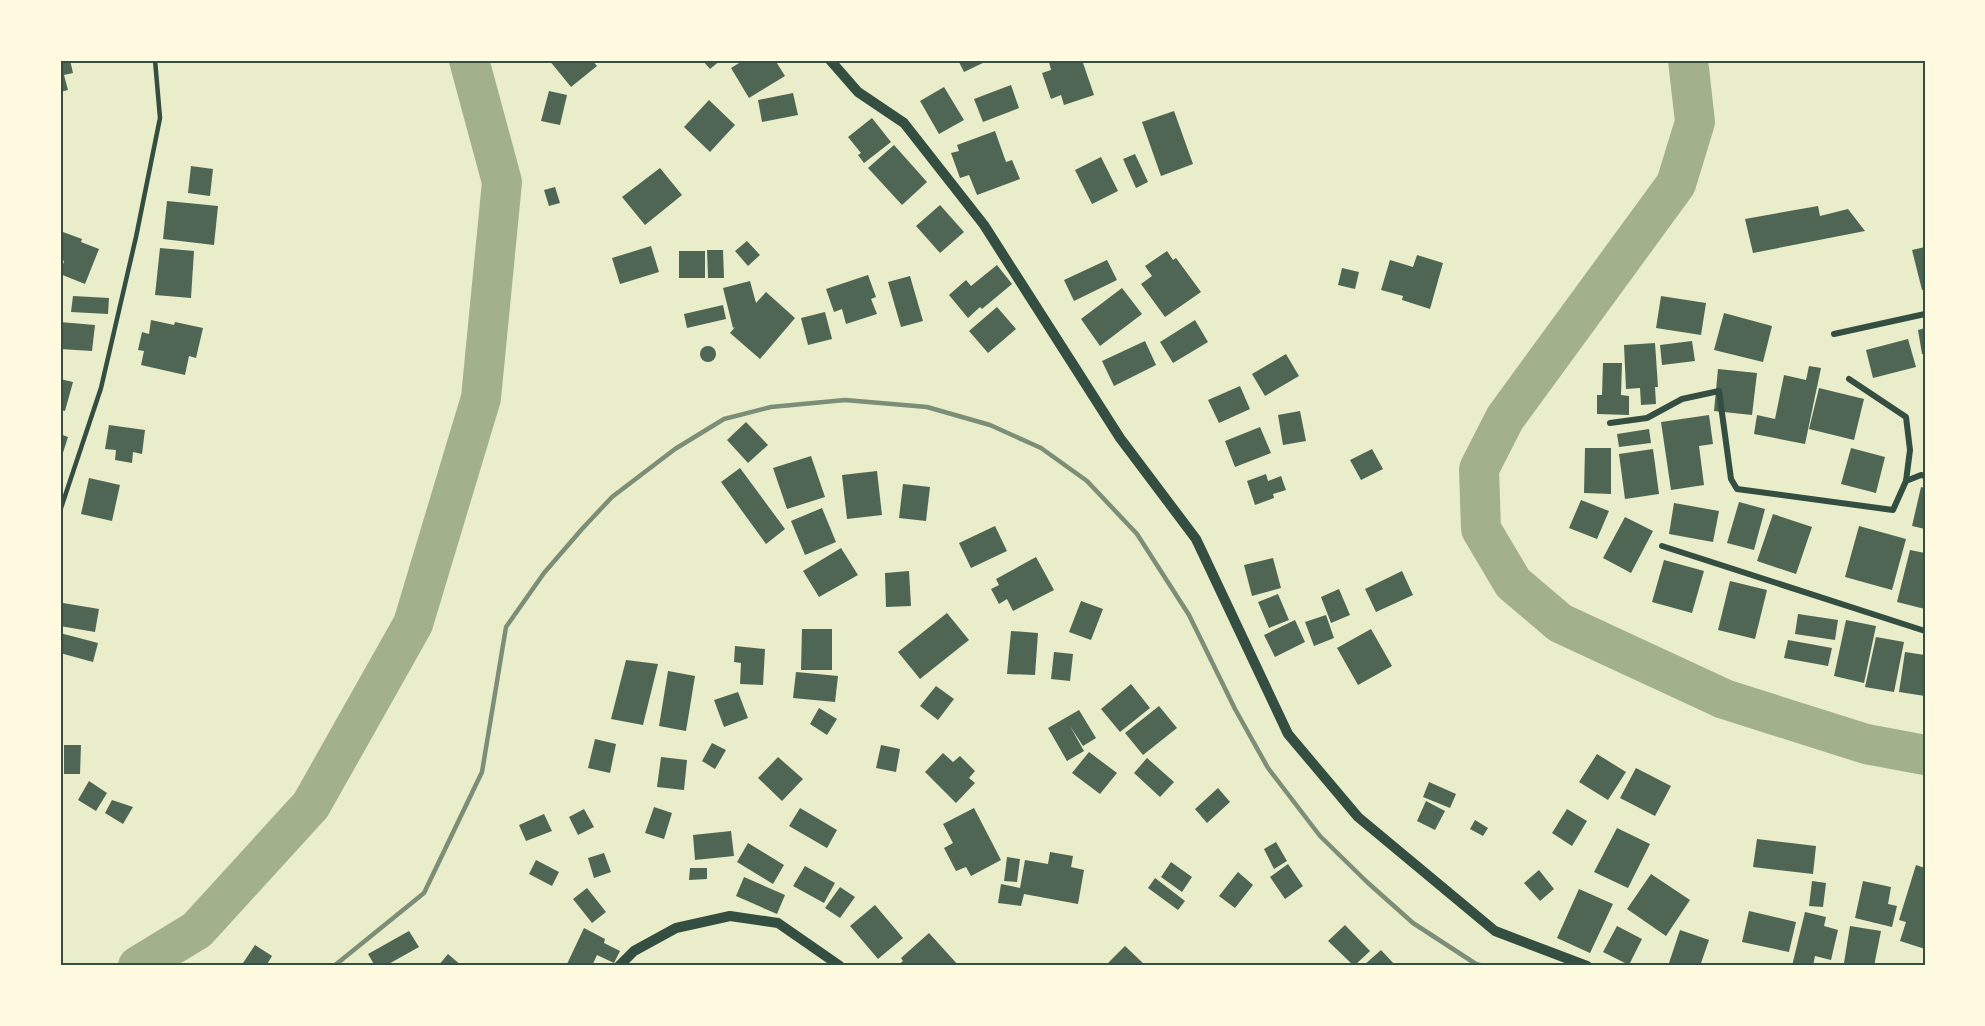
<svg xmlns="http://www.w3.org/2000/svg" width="1985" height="1026" viewBox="0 0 1985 1026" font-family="'IBM Plex Serif',serif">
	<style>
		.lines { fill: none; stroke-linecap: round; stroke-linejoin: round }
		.river { stroke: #a3b18a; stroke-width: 40 }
		.building { fill: #4f6655 }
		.service { stroke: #344e41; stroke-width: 4.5 }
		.minor { stroke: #344e41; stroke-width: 6 }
		.tertiary { stroke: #344e41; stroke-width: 10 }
		.rail { stroke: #7c8e77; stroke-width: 4.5 }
		.neatline { fill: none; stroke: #344e41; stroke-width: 2 }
	</style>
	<rect width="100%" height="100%" fill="#e9edc9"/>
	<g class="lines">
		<!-- river -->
		<g class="river">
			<polyline points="1688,60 1695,122 1676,184 1505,418 1479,469 1481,529 1513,583 1560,623 1724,699 1866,744 1925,755"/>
			<polyline points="138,966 197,930 311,805 413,624 481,398 502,182 469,60"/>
		</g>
	</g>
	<!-- building -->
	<g class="building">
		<polygon points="60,60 70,60 73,73 64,75 68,90 60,92"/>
		<polygon points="549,60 592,60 597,66 571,87"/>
		<polygon points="702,60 721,60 710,69"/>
		<polygon points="744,60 775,60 785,76 749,98 731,68"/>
		<polygon points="958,60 989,60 964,72"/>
		<polygon points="1056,60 1082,60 1094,95 1064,105 1061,95 1051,99 1042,73 1051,70 1049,62"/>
		<polygon points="1011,85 1019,108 983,122 974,99"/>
		<polygon points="944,87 964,120 939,134 920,101"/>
		<polygon points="549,91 567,95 560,125 541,121"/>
		<polygon points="793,93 798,115 762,122 758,100"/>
		<polygon points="709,100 735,125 710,152 684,127"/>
		<polygon points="1174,111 1193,164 1161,176 1142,122"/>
		<polygon points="872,118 891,142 864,163 858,155 861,153 848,137"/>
		<polygon points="995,131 1006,162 1012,160 1020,179 977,195 969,175 960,178 951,153 959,151 957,145"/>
		<polygon points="894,145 927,182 902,205 868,168"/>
		<polygon points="1135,154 1148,182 1136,188 1123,159"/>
		<polygon points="1101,157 1118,191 1092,204 1075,170"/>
		<polygon points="191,166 213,169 210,196 188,193"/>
		<polygon points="660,168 682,195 645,225 622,197"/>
		<polygon points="555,187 560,203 549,206 544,190"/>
		<polygon points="167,201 218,206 214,245 163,239"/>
		<polygon points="940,205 964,232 940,253 916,226"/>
		<polygon points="1818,206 1820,216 1848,209 1865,231 1753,253 1745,219"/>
		<polygon points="63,232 82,239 81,242 99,249 85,284 60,274 64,261 60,259 60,239"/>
		<polygon points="747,241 760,255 748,266 735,251"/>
		<polygon points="651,246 659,272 620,284 612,258"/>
		<polygon points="1925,247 1925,290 1922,290 1912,250"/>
		<polygon points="160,248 194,251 191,298 155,295"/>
		<polygon points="707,250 723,250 724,278 708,278"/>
		<rect x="679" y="251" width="26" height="27"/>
		<polygon points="1167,251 1173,260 1176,258 1201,292 1165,317 1141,284 1152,276 1145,266"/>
		<polygon points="1417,255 1443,263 1430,309 1402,300 1403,296 1381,290 1390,260 1413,267"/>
		<polygon points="1107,260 1117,280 1074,301 1064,280"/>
		<polygon points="997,265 1012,284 982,309 980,307 968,318 949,295 966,280 971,286"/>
		<polygon points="1342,268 1359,272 1355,289 1338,285"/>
		<polygon points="868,275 876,297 871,299 877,314 846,324 842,309 834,312 826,289"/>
		<polygon points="910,276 923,321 901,327 888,282"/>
		<polygon points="750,281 756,303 766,292 795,318 760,359 730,333 735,327 733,328 723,288"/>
		<polygon points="1122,288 1142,314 1100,346 1081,319"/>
		<polygon points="73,296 109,298 108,314 71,312"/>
		<polygon points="1661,296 1706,303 1701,335 1656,328"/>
		<polygon points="723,305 726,319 687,328 684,314"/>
		<polygon points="997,307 1016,329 988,353 969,331"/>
		<polygon points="825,312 832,339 808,345 801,318"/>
		<polygon points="1724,313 1772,326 1763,362 1714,350"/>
		<polygon points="151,320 174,325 175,322 203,328 196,358 189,356 185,375 141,365 144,351 138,350 142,332 149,334"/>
		<polygon points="1195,320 1208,342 1173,363 1160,342"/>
		<polygon points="60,322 95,325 92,351 60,349"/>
		<polygon points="1925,328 1925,354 1922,354 1918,330"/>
		<polygon points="1908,339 1916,367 1873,378 1866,350"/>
		<polygon points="1145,341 1156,365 1114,386 1102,361"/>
		<polygon points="1692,341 1695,361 1662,365 1660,345"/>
		<polygon points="1655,343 1658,387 1655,387 1656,404 1641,405 1640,388 1626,389 1624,345"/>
		<circle cx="708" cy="354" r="8"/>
		<polygon points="1286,354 1299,376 1265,396 1252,374"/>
		<polygon points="1603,363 1622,363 1621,395 1629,396 1629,415 1597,414 1597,395 1602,395"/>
		<polygon points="1809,366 1821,368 1805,444 1754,434 1757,415 1775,419 1784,375 1806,380"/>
		<polygon points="1718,369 1757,373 1752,415 1714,411"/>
		<polygon points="60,379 73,382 65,411 60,410"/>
		<polygon points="1240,386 1250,409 1219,423 1208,400"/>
		<polygon points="1819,388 1864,399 1854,440 1809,429"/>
		<polygon points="1300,411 1306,441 1283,445 1278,415"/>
		<polygon points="1709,415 1713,444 1699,446 1704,485 1671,490 1661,422"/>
		<polygon points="746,422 768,445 748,463 727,440"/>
		<polygon points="109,425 145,430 142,454 133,452 132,463 115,460 116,450 105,449"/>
		<polygon points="1260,427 1271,453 1235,467 1225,441"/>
		<polygon points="1649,429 1651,443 1619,447 1617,434"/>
		<polygon points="60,434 68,437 62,456 60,455"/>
		<polygon points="1585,448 1611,448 1611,494 1584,493"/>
		<polygon points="1851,448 1885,457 1876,493 1841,484"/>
		<polygon points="1372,449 1383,469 1361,480 1350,460"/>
		<polygon points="1653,449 1659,494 1625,499 1619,454"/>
		<polygon points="811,456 825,497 787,509 773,468"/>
		<polygon points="740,468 785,529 766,544 721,482"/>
		<polygon points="877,471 882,515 847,519 842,475"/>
		<polygon points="1266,474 1268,481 1281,476 1286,490 1273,494 1274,498 1255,505 1247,481"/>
		<polygon points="89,478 120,485 112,521 81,514"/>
		<polygon points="903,484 930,487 926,521 899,518"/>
		<polygon points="1921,487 1925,488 1925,529 1912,526"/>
		<polygon points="1581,500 1609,511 1597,539 1569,528"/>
		<polygon points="1739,502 1765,509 1754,550 1727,543"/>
		<polygon points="1674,503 1719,511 1713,542 1669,534"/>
		<polygon points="822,508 836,542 805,555 791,521"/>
		<polygon points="1773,514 1812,527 1796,574 1757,561"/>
		<polygon points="1625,517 1653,531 1631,573 1603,558"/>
		<polygon points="995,526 1007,551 971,568 959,543"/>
		<polygon points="1859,526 1906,539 1892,590 1845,577"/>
		<polygon points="841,548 858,575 819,597 803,571"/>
		<polygon points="1910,550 1925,553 1925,609 1897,602"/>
		<polygon points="1036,557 1054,590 1013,611 1007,599 999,604 991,589 999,585 996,579"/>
		<polygon points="1273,558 1281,588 1252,596 1244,565"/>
		<polygon points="1664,560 1704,571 1692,613 1652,602"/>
		<polygon points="909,571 911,606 886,607 885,573"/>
		<polygon points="1402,571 1413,595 1376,612 1365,589"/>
		<polygon points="1730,581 1767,590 1755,639 1718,630"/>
		<polygon points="1339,589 1350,615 1331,623 1321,597"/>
		<polygon points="1278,594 1289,620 1269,628 1258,602"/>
		<polygon points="1081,601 1103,609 1091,640 1069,632"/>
		<polygon points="63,603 99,609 95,632 60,626"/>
		<polygon points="947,613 969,640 920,679 898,652"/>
		<polygon points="1798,614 1838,620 1835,640 1795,634"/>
		<polygon points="1326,615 1334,638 1314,646 1305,622"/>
		<polygon points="1295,620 1305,642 1275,657 1264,635"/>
		<polygon points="1846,620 1876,626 1864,683 1834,676"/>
		<polygon points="802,629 832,629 832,670 801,670"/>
		<polygon points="1371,629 1392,666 1358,685 1337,648"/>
		<polygon points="1011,631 1038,633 1035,675 1007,674"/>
		<polygon points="60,633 98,643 93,662 60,653"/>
		<polygon points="1876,637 1904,642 1894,692 1865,687"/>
		<polygon points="1788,640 1832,648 1828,666 1784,658"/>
		<polygon points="735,646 765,649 763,685 740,684 741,663 734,662"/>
		<polygon points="1054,652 1073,654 1070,681 1051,679"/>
		<polygon points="1905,652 1925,655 1925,696 1899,692"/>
		<polygon points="626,660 658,664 643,725 611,719"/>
		<polygon points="668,671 695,676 686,731 659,726"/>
		<polygon points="796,672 838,676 835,702 793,698"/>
		<polygon points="1131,684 1150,708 1120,732 1101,709"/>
		<polygon points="936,686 954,699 938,720 920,706"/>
		<polygon points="738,692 748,718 724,727 714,700"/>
		<polygon points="1159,706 1177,728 1143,755 1125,733"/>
		<polygon points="819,708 837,719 827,735 810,724"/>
		<polygon points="1079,710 1096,738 1083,746 1070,726 1084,751 1067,761 1048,728"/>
		<polygon points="595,739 616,744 610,773 588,768"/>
		<polygon points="712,743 726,750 715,769 702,761"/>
		<polygon points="64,745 81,745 80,774 64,774"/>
		<polygon points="881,745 900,749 896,772 876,768"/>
		<polygon points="1089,752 1117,773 1100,794 1072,773"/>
		<polygon points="943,753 953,762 960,756 975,771 969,778 975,783 956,803 925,772"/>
		<polygon points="1597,754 1626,772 1608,800 1579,782"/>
		<polygon points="661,757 687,760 684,790 657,787"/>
		<polygon points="778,757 803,779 782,801 758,778"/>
		<polygon points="1147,758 1174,782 1160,797 1134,773"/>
		<polygon points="1636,768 1671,786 1655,816 1620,798"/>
		<polygon points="89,781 107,793 96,811 78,800"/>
		<polygon points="1429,782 1456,794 1450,808 1423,797"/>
		<polygon points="1218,788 1230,802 1207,823 1195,809"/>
		<polygon points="112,800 133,807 123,824 105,813"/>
		<polygon points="1426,801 1445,811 1435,830 1417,821"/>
		<polygon points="654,807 672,813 664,839 645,833"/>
		<polygon points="800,808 837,830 827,848 789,826"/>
		<polygon points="974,808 1001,860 971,876 966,867 956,871 944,848 953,843 943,824"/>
		<polygon points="584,809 594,827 578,835 569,817"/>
		<polygon points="1567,809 1587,821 1572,846 1552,833"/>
		<polygon points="544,814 552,831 526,841 519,825"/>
		<polygon points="1475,820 1488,828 1483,836 1470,829"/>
		<polygon points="1617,828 1650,844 1628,888 1594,872"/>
		<polygon points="731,831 734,856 695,860 693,835"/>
		<polygon points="1757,839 1816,846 1813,874 1753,867"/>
		<polygon points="1276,842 1287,861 1274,869 1264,849"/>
		<polygon points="748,843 784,865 773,884 737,862"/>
		<polygon points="1050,852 1073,856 1071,867 1084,870 1078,904 1024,894 1021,906 998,903 1001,884 1020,888 1025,860 1048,864"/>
		<polygon points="604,853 611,872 594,878 588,858"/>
		<polygon points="1007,857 1020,859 1017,882 1004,881"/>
		<polygon points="536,860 559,872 552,886 529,874"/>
		<polygon points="1171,862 1192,877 1182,892 1161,877"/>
		<polygon points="1288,864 1303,886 1285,899 1270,877"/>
		<polygon points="1916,865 1925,868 1925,949 1900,941 1906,922 1899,920"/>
		<polygon points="805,866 835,883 824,903 793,886"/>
		<polygon points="690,868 707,868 707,879 689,880"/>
		<polygon points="1539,870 1554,889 1540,901 1524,883"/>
		<polygon points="1238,872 1253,885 1235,908 1219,896"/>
		<polygon points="1651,874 1690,900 1666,936 1627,909"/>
		<polygon points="744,877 785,895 777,914 736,896"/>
		<polygon points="1155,878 1185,901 1178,910 1148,888"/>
		<polygon points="1812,881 1826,883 1823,907 1809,906"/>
		<polygon points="1863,881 1891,887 1888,904 1897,906 1892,927 1855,918"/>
		<polygon points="840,887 855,897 840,918 825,908"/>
		<polygon points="587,888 606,912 592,923 573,899"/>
		<polygon points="1579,889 1613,904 1590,953 1557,938"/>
		<polygon points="875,905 903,938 878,959 850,926"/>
		<polygon points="1749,911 1796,922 1789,952 1742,942"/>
		<polygon points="1805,912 1826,917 1824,926 1838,930 1831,960 1815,956 1813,966 1792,966"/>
		<polygon points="1345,925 1370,951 1354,966 1328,941"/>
		<polygon points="1617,926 1642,939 1629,965 1603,952"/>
		<polygon points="1850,926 1881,931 1874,966 1844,963"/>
		<polygon points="584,928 605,939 604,943 620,951 614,963 597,955 592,966 572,966 567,964"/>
		<polygon points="1680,930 1709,940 1700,966 1668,966"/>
		<polygon points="409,931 419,947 385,966 375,966 368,954"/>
		<polygon points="929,933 959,966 897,966 903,961 901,958"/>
		<polygon points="255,945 272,956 266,966 241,966"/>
		<polygon points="1125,946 1146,966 1109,966 1107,964"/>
		<polygon points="1381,950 1396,966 1363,966"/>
		<polygon points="448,954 462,966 438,966"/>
	</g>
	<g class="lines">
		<!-- service -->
		<polyline class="service" points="60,511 101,388 136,237 160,118 155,60"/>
		<!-- minor -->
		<g class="minor">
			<polyline points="1834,334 1925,314"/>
			<polyline points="1849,379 1906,417 1910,450 1906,481"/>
			<polyline points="1610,423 1647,418 1682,399 1719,391 1731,479 1737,489 1893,510 1906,481 1921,475 1925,476"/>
			<polyline points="1662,546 1925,631"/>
		</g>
		<!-- tertiary -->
		<g class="tertiary">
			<polyline points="830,60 858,92 904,123 984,225 1120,438 1196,539 1288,734 1358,817 1495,931 1587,966"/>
			<polyline points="619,966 634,951 676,928 730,916 778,923 840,966"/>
		</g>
		<!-- rail -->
		<polyline class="rail" points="334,966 424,893 482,772 506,627 544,573 582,529 612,497 675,449 724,419 771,407 845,400 927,407 990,425 1041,448 1087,481 1137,534 1189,615 1235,709 1268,768 1320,836 1367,882 1413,923 1476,964 1483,966"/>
	</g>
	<!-- border -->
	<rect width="1985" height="1026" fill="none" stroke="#fefae0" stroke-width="123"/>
	<rect x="62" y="62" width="1862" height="902" class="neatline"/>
</svg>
